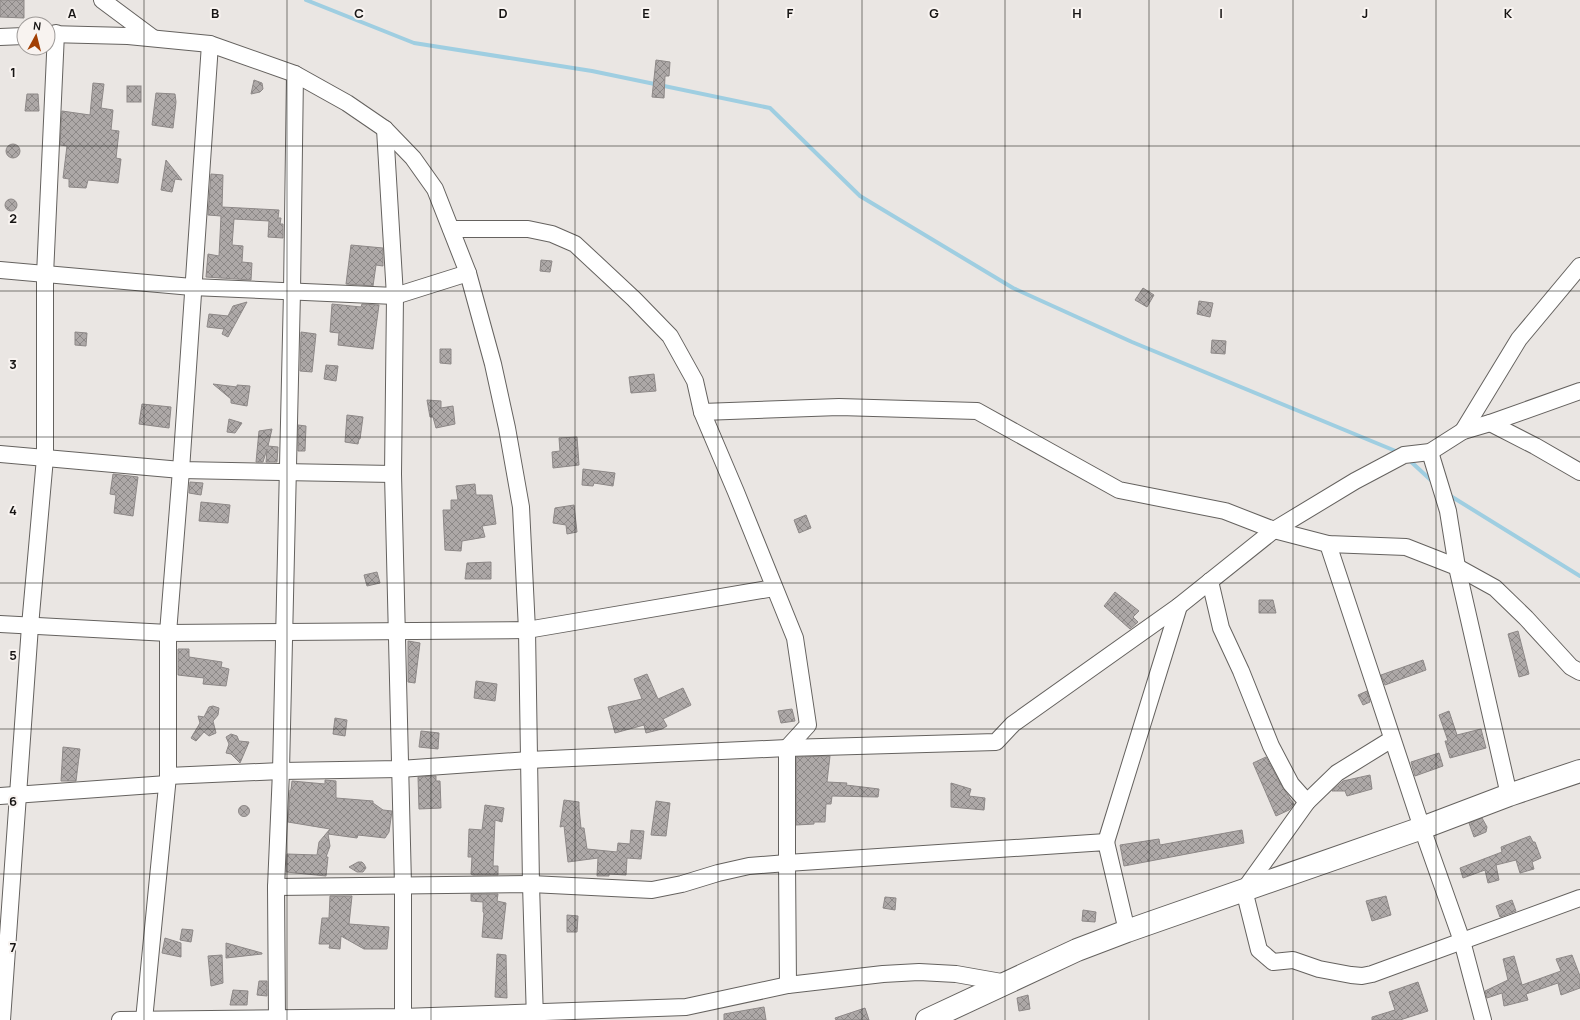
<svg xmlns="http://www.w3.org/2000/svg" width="1580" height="1020" viewBox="0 0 1580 1020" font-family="Manrope,sans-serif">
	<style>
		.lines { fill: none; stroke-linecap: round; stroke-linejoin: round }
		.stream { stroke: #9fcee1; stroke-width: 4 }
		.building { fill: url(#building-cross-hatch); stroke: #8d8887 }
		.minor-casing { stroke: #65625f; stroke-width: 18 }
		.secondary-casing { stroke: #65625f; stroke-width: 24 }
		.minor { stroke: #fff; stroke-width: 16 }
		.secondary { stroke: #fff; stroke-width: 22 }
		.grid { fill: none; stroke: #171514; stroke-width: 1; stroke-opacity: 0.55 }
		.grid-label { font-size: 13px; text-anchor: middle; font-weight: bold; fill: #171514; stroke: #f8f3f0; stroke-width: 4; stroke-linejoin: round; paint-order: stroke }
	</style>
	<defs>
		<pattern id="building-cross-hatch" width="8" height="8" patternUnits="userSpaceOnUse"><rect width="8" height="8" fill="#ada8a7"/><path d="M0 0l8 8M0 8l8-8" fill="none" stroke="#8c8887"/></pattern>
	</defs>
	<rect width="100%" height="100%" fill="#eae6e3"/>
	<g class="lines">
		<!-- stream -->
		<g class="stream">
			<polyline points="306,0 414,43 592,71 770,108 860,196 1013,288 1132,342 1398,452"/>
			<polyline points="1408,459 1434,483"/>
			<polyline points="1449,495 1580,576"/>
		</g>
	</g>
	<!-- building -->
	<g class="building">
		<polygon points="0,0 24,0 24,18 0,17"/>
		<polygon points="656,60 670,62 669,76 665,76 664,98 652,97"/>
		<polygon points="254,80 262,83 263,89 260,92 251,94"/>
		<polygon points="93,83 104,84 101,108 113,110 111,130 119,131 116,158 121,159 118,183 88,180 86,188 69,187 69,179 63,178 67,146 60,145 62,111 90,115"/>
		<rect x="127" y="86" width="14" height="16"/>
		<polygon points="156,93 175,94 176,102 173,128 152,125"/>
		<polygon points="27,94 38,94 39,111 25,111"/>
		<circle cx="13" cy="151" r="7"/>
		<polygon points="166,160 182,180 175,179 172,192 161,190"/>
		<polygon points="211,174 223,175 222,207 279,210 278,218 281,218 280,224 283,224 283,238 268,237 269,221 234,219 232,245 243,246 242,262 252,263 251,280 206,277 208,254 219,256 221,216 208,215"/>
		<circle cx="11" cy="205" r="6"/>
		<polygon points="351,245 383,248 383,266 376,265 373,286 346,284"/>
		<polygon points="541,260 552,261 550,272 540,271"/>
		<polygon points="1143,288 1154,295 1147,307 1135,300"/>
		<polygon points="1199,301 1213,303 1210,317 1197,314"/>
		<polygon points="247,302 228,337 222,334 224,329 207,327 209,314 228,316 233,306"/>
		<polygon points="332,304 361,307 362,304 379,305 373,349 338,345 339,333 330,332"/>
		<polygon points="75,332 87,333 86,346 75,345"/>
		<polygon points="301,332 316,334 312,372 300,371"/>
		<polygon points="1212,340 1226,341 1225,354 1211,353"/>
		<polygon points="440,349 451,349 451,364 440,363"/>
		<polygon points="326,365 338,366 336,381 324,379"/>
		<polygon points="654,374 656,391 631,393 629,377"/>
		<polygon points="213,384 237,387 237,385 250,386 247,406 231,403 231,399"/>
		<polygon points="427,400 441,401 441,408 453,406 455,424 436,428 433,417 430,417"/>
		<polygon points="142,404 171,407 169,428 139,424"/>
		<polygon points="347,415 363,417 360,439 359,439 358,444 345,442"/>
		<polygon points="229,419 242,423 235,433 227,432"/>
		<polygon points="298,425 306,426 305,451 298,451"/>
		<polygon points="272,429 268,446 278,447 277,462 266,462 267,449 263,462 256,462 259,431"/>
		<polygon points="577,437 579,465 553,468 552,452 560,451 559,438"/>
		<polygon points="583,469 615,473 613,486 594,483 593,486 582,485"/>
		<polygon points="113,474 138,477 133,516 114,513 116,495 110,494"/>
		<polygon points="190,482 203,483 201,495 189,493"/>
		<polygon points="475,484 476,495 492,495 496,524 482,526 485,537 462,541 461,551 445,550 443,510 451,510 451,500 458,500 456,486"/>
		<polygon points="201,502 230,505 228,523 199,521"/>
		<polygon points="574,505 577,532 567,534 566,525 553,523 555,508"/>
		<polygon points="806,515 811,528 799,533 794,520"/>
		<polygon points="491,562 491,579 465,579 467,563"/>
		<polygon points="377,572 380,583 367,586 364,575"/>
		<polygon points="1115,592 1139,611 1133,617 1138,622 1130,629 1104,606"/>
		<polygon points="1259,600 1273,600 1276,613 1259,613"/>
		<polygon points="1518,631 1529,674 1519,677 1508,634"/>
		<polygon points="408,641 420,643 415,683 408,682"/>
		<polygon points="178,649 189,649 189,657 222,662 221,667 229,669 226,686 203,684 204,678 178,675"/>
		<polygon points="1423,660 1426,670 1385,685 1381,675"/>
		<polygon points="647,674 658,699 683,688 691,705 663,719 667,726 662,729 646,733 644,725 615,733 608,707 642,699 634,679"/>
		<polygon points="476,681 497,684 495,701 474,698"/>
		<polygon points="1367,691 1370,702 1363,705 1358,695"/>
		<polygon points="213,706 219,708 218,715 213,721 216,733 209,736 204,732 196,741 191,738 200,723 198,716 204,717 209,707"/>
		<polygon points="792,709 795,721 781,723 778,711"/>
		<polygon points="1449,711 1457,735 1481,729 1486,748 1450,758 1445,741 1448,741 1439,715"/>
		<polygon points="335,718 347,720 345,736 333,734"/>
		<polygon points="421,731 439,733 438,749 419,747"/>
		<polygon points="231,734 237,736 239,741 249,742 240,763 231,754 226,753 229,744 226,737"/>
		<polygon points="63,747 80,749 76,781 61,781"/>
		<polygon points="1439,753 1443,766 1415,776 1411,762"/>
		<polygon points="830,756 827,782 847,783 846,785 879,789 878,797 832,796 831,804 826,804 825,822 814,822 814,824 796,825 796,757"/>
		<polygon points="1266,757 1283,788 1294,804 1289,810 1276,816 1253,763"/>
		<polygon points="1370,775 1372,789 1347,796 1345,791 1332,791 1343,781"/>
		<polygon points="436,776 436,781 440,781 441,808 419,809 418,777"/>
		<polygon points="325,780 336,781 336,798 373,801 373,803 383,810 392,811 389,832 385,838 358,835 357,838 328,834 330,846 326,857 328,857 326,876 286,872 287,854 317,855 319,842 330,829 288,822 290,790 291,790 292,781 325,784"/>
		<polygon points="951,783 971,789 969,796 985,798 984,810 951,807"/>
		<polygon points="564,800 579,802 579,808 581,828 584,828 587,849 617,852 618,843 630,844 631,830 644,831 641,859 627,858 626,875 609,874 609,876 597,876 598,858 568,862 564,826 560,827"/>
		<polygon points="656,801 670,803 666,836 651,835"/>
		<polygon points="485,805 504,808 502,822 495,820 493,866 498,866 498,875 473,875 471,874 472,857 468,857 469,829 482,830"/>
		<circle cx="244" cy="811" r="5.5"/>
		<polygon points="1482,818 1487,827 1486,832 1474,837 1469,823"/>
		<polygon points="1242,830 1244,843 1124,866 1120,845 1159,839 1160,845"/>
		<polygon points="1530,836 1533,842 1535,842 1541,858 1532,862 1534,869 1520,873 1516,860 1496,865 1499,880 1488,883 1485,870 1463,878 1460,868 1502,852 1501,847"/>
		<polygon points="358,862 362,862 364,864 366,868 363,872 357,872 349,867"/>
		<polygon points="471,894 498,894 497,901 506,903 502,939 482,937 484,913 483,912 483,902 471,901"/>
		<polygon points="330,896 352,896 349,924 389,927 387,949 364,949 341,936 340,949 329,948 330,944 319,944 322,918 329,918"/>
		<polygon points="1386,896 1391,915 1372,921 1366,901"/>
		<polygon points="885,897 896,898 895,910 883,908"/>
		<polygon points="1512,900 1516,911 1500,917 1496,906"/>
		<polygon points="1083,910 1096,912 1095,922 1082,921"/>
		<polygon points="567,915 578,916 577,932 567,932"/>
		<polygon points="182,929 193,930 191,942 180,940"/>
		<polygon points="165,938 181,943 181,957 162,953"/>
		<polygon points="226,943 262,953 262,954 226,958"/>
		<polygon points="497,954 506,955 507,998 495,997"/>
		<polygon points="222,955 223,983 211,986 208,956"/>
		<polygon points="1572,955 1580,976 1580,988 1561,995 1558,983 1526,994 1528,1000 1504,1006 1502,993 1487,998 1485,991 1508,980 1503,959 1514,956 1522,985 1561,971 1556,959"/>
		<polygon points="259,981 267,981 267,996 257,995"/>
		<polygon points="1418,982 1428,1011 1400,1020 1372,1020 1372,1017 1395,1010 1389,992"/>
		<polygon points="233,990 248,991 247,1005 230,1005"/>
		<polygon points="1028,995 1030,1009 1019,1011 1017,998"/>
		<polygon points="764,1007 766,1020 724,1020 724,1014"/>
		<polygon points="865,1008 869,1020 836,1020 835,1018"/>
	</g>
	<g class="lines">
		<!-- minor casing -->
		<g class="minor-casing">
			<g id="minor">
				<polyline points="102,0 153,38"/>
				<polyline points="48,34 128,36 210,44 295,74 347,103 385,129 413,158 435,189 468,273 493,364 507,428 521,507 527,630 531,884 535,1020"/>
				<polyline points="0,37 24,36"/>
				<polyline points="385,129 395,296 393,474 403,885 403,1020"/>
				<polyline points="451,229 528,229 552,234 575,244 634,299 670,336 695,381 702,412 736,492 795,638 808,725 787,748 787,863 1106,842 1127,931"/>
				<polyline points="0,270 192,287 395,296 468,273"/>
				<polyline points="702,412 839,407 977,411 1119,490 1225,511 1274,530 1328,544 1406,547 1457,567 1495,588 1526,618 1571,667 1580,672"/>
				<polyline points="1490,423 1535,446 1580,472"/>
				<polyline points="1463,431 1519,339 1580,266"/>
				<polyline points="1430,452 1448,511 1457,567 1509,795"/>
				<polyline points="0,454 181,470 393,474"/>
				<polyline points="1328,544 1422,828 1462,941 1483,1020"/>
				<polyline points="1210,581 1221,628 1241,671 1271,746 1291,784 1307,802"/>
				<polyline points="0,624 168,633 527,630 774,588"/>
				<polyline points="1392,739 1337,773 1307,802 1244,890 1259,950 1273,962 1293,960 1319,969 1351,975 1362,976 1372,974 1580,898"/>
				<polyline points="168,776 281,771 400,769 529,760 787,748 996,742 1013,724 1179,606 1274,530 1355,481 1404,455 1430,452 1463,431 1490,423 1580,391"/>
				<polyline points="0,796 167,784"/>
				<polyline points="1106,842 1179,606"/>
				<polyline points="276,887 531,884 652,890 682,884 718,873 749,866 787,863 788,985"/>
				<polyline points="2,1020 30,626 45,458 45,275 56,33"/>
				<polyline points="120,1020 403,1017 686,1007 788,985 883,974 919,972 956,974 1007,983"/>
				<polyline points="144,1020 168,776 168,633 181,470 210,44"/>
				<polyline points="277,1020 276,887 281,771 292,292 295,74"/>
			</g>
		</g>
		<!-- secondary casing -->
		<g class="secondary-casing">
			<polyline id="secondary" points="927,1020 1077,950 1127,931 1422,828 1509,795 1580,771"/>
		</g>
		<!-- minor -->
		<use href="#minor" class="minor"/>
		<!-- secondary -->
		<use href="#secondary" class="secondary"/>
	</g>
	<!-- grid -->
	<path class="grid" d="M144,0V1020M287,0V1020M431,0V1020M575,0V1020M718,0V1020M862,0V1020M1005,0V1020M1149,0V1020M1293,0V1020M1436,0V1020M0,146H1580M0,291H1580M0,437H1580M0,583H1580M0,729H1580M0,874H1580"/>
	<g class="grid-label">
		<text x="72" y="18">A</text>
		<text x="215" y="18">B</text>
		<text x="359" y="18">C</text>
		<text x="503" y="18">D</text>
		<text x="646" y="18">E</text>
		<text x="790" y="18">F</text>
		<text x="934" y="18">G</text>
		<text x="1077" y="18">H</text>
		<text x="1221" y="18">I</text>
		<text x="1365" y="18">J</text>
		<text x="1508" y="18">K</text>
		<text x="13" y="77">1</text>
		<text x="13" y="223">2</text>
		<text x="13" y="369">3</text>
		<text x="13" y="515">4</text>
		<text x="13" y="660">5</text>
		<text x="13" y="806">6</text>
		<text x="13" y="952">7</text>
	</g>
	<!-- north arrow -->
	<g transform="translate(36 36) rotate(7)"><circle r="19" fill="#f8f3f0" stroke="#9e9a98"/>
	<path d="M0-3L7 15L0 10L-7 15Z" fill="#a23f03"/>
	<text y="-6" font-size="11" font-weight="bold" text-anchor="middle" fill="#171514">N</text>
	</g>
</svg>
